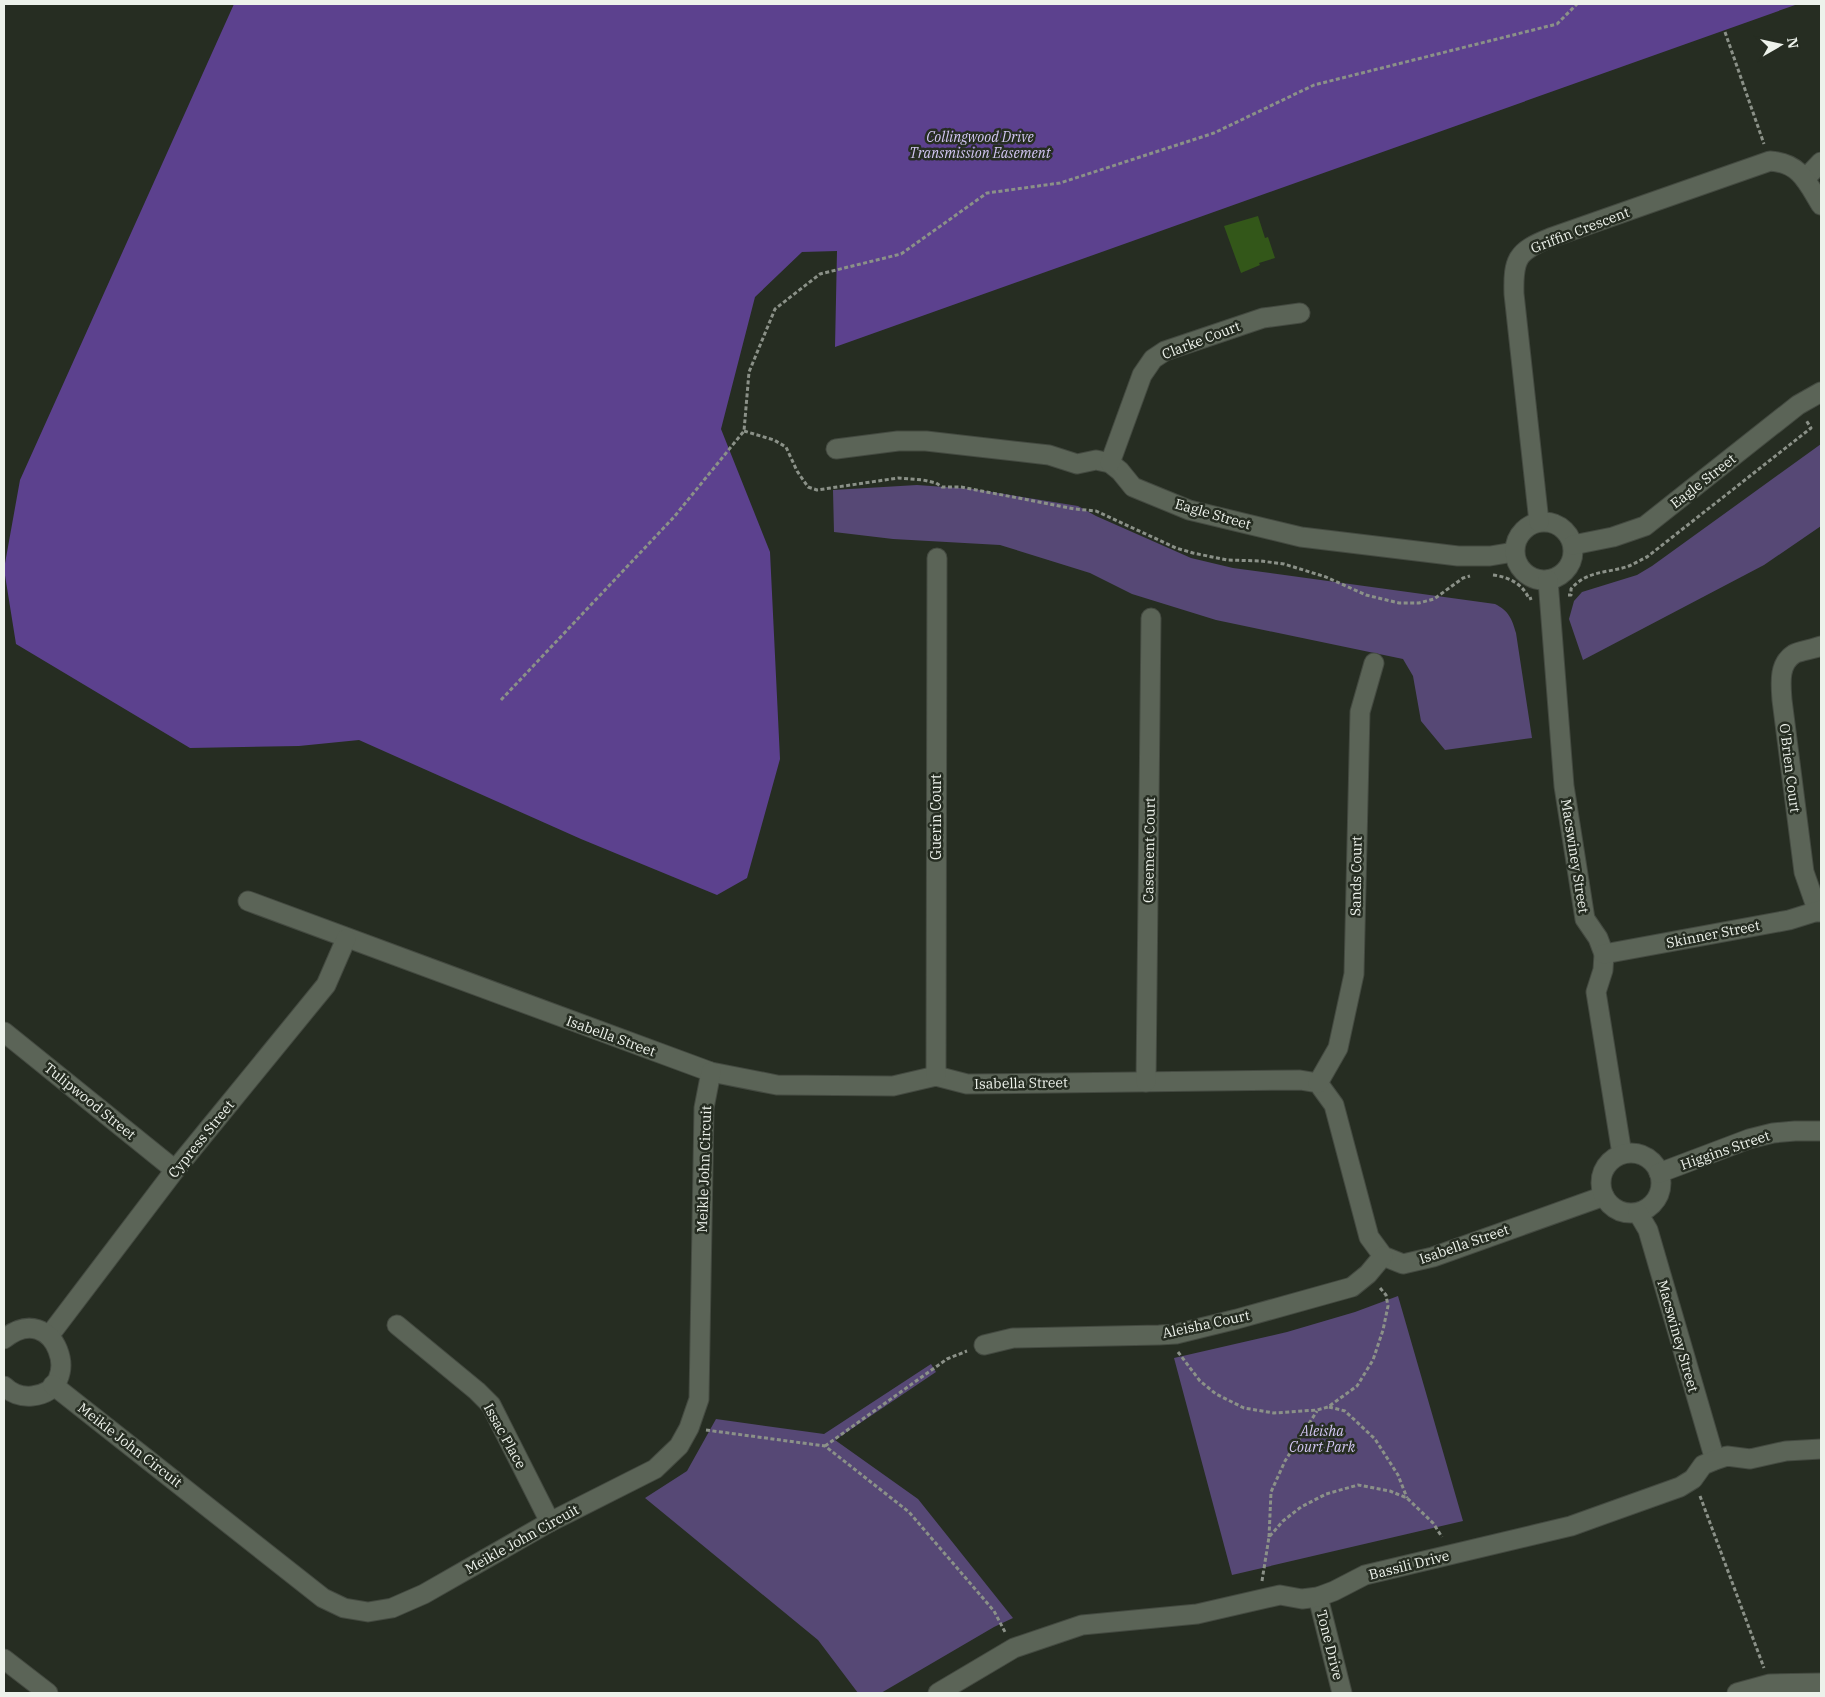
<svg xmlns="http://www.w3.org/2000/svg" width="1825" height="1697" viewBox="0 0 1825 1697" font-family="'IBM Plex Serif',serif">
	<style>
		.green { fill: #564875 }
		.forest { fill: #5c418e }
		.building { fill: #335719 }
		.lines { fill: none; stroke-linecap: round; stroke-linejoin: round }
		.street-casing { stroke: #444a41; stroke-width: 21 }
		.path { stroke: #8b9188; stroke-width: 3; stroke-dasharray: 4 2.5; stroke-linecap: butt }
		.street { stroke: #5b6457; stroke-width: 19 }
		.labels { text-anchor: middle; stroke-width: 5; stroke-linejoin: round; paint-order: stroke }
		.park-label { font-size: 14px; font-style: italic; fill: #d3c7f3; stroke: #262d22 }
		.street-label { font-size: 14px; fill: #edf2eb; stroke: #262d22 }
	</style>
	<rect width="100%" height="100%" fill="#262d22"/>
	<!-- green -->
	<g class="green">
		<polygon points="1821,444 1821,526 1764,565 1583,660 1569,619 1574,601 1582,592 1637,575 1652,566"/>
		<path d="M917,485L973,489L1078,506L1096,516L1191,558L1233,568L1495,604C1509,611 1512,619 1516,633L1532,738L1445,750L1421,721L1413,676L1403,659L1216,620L1132,594L1090,573L1000,545L893,539L834,532L833,490Z"/>
		<polygon points="1398,1296 1463,1521 1232,1575 1174,1358 1287,1332 1355,1312"/>
		<polygon points="931,1364 936,1372 835,1440 918,1499 1013,1618 994,1627 881,1693 858,1693 818,1640 645,1498 687,1471 716,1419 824,1434"/>
	</g>
	<!-- forest -->
	<polygon class="forest" points="234,4 1798,4 835,347 837,251 802,252 755,297 721,429 770,552 780,759 747,878 717,895 581,839 359,740 299,746 190,748 16,644 4,569 20,480"/>
	<!-- building -->
	<polygon class="building" points="1258,216 1265,238 1268,237 1275,258 1259,263 1260,265 1241,273 1224,226"/>
	<g class="lines">
		<!-- street casing -->
		<g class="street-casing">
			<g id="street">
				<polyline points="1805,179 1821,162"/>
				<polyline points="836,449 898,441 926,441 1049,455 1077,464 1096,460 1110,463 1120,471 1133,487 1189,510 1301,537 1458,556 1490,556 1514,552"/>
				<polyline points="1110,463 1142,375 1153,359 1165,351 1263,318 1300,313"/>
				<circle cx="1544" cy="551" r="29"/>
				<path d="M1539,522L1514,294C1513,259 1517,251 1550,238L1770,161C1800,163 1807,182 1821,205"/>
				<polyline points="1573,545 1613,537 1645,526 1798,405 1821,392"/>
				<polyline points="1548,580 1564,786 1585,919 1598,938 1604,954 1603,970 1596,992 1622,1154"/>
				<polyline points="248,901 711,1072 777,1085 893,1086 936,1076 967,1084 1300,1080 1318,1083 1334,1105 1369,1237 1383,1256 1403,1264 1433,1257 1604,1196"/>
				<path d="M1818,912L1804,872L1782,700C1781,685 1778,664 1794,654C1799,651 1814,649 1821,646"/>
				<polyline points="1604,954 1789,920 1821,910"/>
				<polyline points="4,1032 175,1170"/>
				<polyline points="936,1076 937,558"/>
				<polyline points="1146,1082 1151,618"/>
				<polyline points="1318,1083 1338,1048 1354,974 1360,712 1374,663"/>
				<circle cx="1631" cy="1183" r="30"/>
				<polyline points="1659,1173 1749,1139 1773,1133 1795,1131 1821,1131"/>
				<polyline points="1638,1213 1648,1230 1715,1460"/>
				<polyline points="397,1325 477,1391 491,1405 550,1522"/>
				<polyline points="49,1336 175,1170 326,985 346,939"/>
				<path d="M4,1339C55,1297 87,1391 32,1396C21,1397 12,1394 4,1386"/>
				<polyline points="984,1345 1013,1338 1159,1335 1176,1334 1237,1319 1352,1287 1368,1274 1383,1256"/>
				<polyline points="53,1385 323,1598 344,1608 368,1612 392,1608 424,1594 550,1522 655,1469 679,1446 689,1428 699,1399 704,1108 711,1072"/>
				<polyline points="1318,1597 1342,1693"/>
				<polyline points="4,1659 48,1693"/>
				<polyline points="938,1693 1014,1648 1082,1625 1197,1614 1280,1595 1302,1599 1318,1597 1334,1591 1365,1575 1571,1526 1680,1487 1693,1479 1703,1465 1715,1460 1727,1456 1750,1459 1786,1451 1821,1449"/>
				<polyline points="1737,1693 1770,1684 1821,1683"/>
			</g>
		</g>
		<!-- path -->
		<g class="path">
			<polyline points="1725,32 1764,144"/>
			<polyline points="744,431 774,440 786,447 797,471 808,487 817,490 898,478 923,480 936,483 942,487 961,487 1075,509 1096,511 1176,548 1193,553 1227,560 1261,561 1284,564 1326,577 1366,595 1399,603 1419,603 1434,599 1463,578 1470,576"/>
			<path d="M1493,575C1509,577 1523,584 1529,599L1532,598"/>
			<path d="M1568,595H1571V589C1586,571 1606,573 1626,567C1633,565 1640,560 1647,557L1811,428L1806,420"/>
			<polyline points="501,700 674,517 744,431 749,372 775,309 820,274 901,254 987,193 1060,183 1214,133 1314,85 1557,24 1577,4"/>
			<polyline points="1178,1352 1200,1381 1216,1394 1244,1408 1274,1413 1317,1410 1328,1407 1357,1386 1373,1360 1383,1330 1388,1306 1386,1295 1380,1288"/>
			<polyline points="1329,1407 1345,1411 1375,1439 1398,1475 1407,1498"/>
			<polyline points="706,1430 825,1446 909,1512 994,1611 1005,1632"/>
			<polyline points="825,1446 947,1359 967,1351"/>
			<polyline points="1700,1496 1764,1668"/>
			<polyline points="1269,1537 1271,1492 1285,1461 1317,1411"/>
			<polyline points="1262,1581 1269,1537 1283,1521 1301,1507 1326,1494 1358,1485 1390,1491 1407,1498 1433,1523 1442,1537"/>
		</g>
		<!-- street -->
		<use href="#street" class="street"/>
	</g>
	<g class="labels">
		<!-- park labels -->
		<g class="park-label">
			<text x="980" y="142">Collingwood Drive<tspan x="980" dy="16">Transmission Easement</tspan></text>
			<text x="1322" y="1436">Aleisha<tspan x="1322" dy="16">Court Park</tspan></text>
		</g>
		<!-- street labels -->
		<g class="street-label">
			<text transform="translate(1580 230) rotate(-21)" y="5">Griffin Crescent</text>
			<text transform="translate(1201 340) rotate(-21)" y="5">Clarke Court</text>
			<text transform="translate(1703 481) rotate(-38)" y="5">Eagle Street</text>
			<text transform="translate(1213 514) rotate(16)" y="5">Eagle Street</text>
			<text transform="translate(1790 768) rotate(83)" y="5">O'Brien Court</text>
			<text transform="translate(936 817) rotate(-90)" y="5">Guerin Court</text>
			<text transform="translate(1149 850) rotate(-89)" y="5">Casement Court</text>
			<text transform="translate(1575 856) rotate(81)" y="5">Macswiney Street</text>
			<text transform="translate(1356 876) rotate(-89)" y="5">Sands Court</text>
			<text transform="translate(1713 934) rotate(-11)" y="5">Skinner Street</text>
			<text transform="translate(611 1036) rotate(20)" y="5">Isabella Street</text>
			<text transform="translate(1021 1083) rotate(-1)" y="5">Isabella Street</text>
			<text transform="translate(90 1101) rotate(39)" y="5">Tulipwood Street</text>
			<text transform="translate(201 1139) rotate(-51)" y="5">Cypress Street</text>
			<text transform="translate(1725 1150) rotate(-19)" y="5">Higgins Street</text>
			<text transform="translate(704 1169) rotate(-88)" y="5">Meikle John Circuit</text>
			<text transform="translate(1464 1244) rotate(-19)" y="5">Isabella Street</text>
			<text transform="translate(1206 1324) rotate(-12)" y="5">Aleisha Court</text>
			<text transform="translate(1678 1336) rotate(74)" y="5">Macswiney Street</text>
			<text transform="translate(505 1436) rotate(61)" y="5">Issac Place</text>
			<text transform="translate(130 1445) rotate(38)" y="5">Meikle John Circuit</text>
			<text transform="translate(522 1539) rotate(-29)" y="5">Meikle John Circuit</text>
			<text transform="translate(1409 1565) rotate(-14)" y="5">Bassili Drive</text>
			<text transform="translate(1330 1645) rotate(76)" y="5">Tone Drive</text>
		</g>
	</g>
	<!-- border -->
	<rect width="1825" height="1697" fill="none" stroke="#edf2eb" stroke-width="10"/>
	<!-- north arrow -->
	<g transform="translate(1780 45) rotate(81)" stroke="#262d22" stroke-width="4" paint-order="stroke">
	<path d="M0-4L9 19L0 12L-9 19Z" fill="#edf2eb"/>
	<text y="-8" font-size="14" font-weight="bold" text-anchor="middle" fill="#edf2eb">N</text>
	</g>
</svg>
